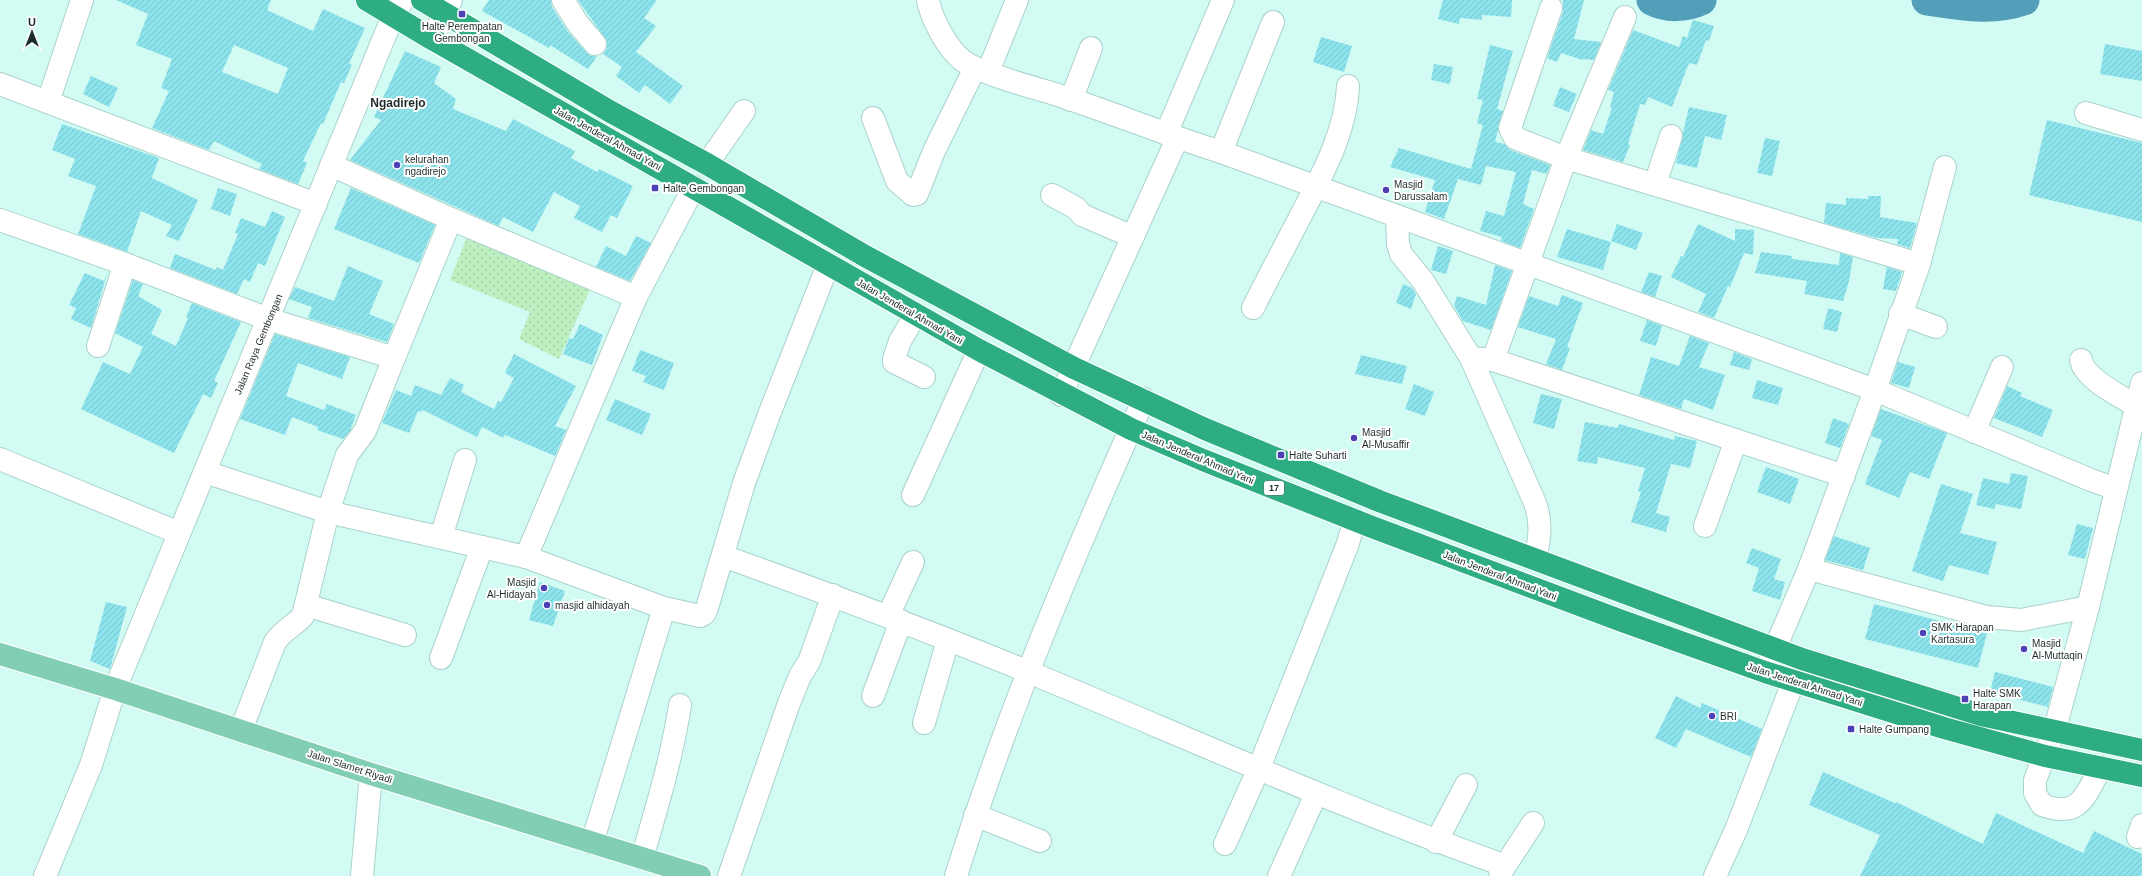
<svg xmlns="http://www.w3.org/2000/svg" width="2142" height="876" viewBox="0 0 2142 876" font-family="Arial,sans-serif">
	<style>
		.grass { fill: url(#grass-dots) }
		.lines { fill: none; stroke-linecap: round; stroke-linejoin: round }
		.river { stroke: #539eb9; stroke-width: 31 }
		.building { fill: url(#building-hatch); fill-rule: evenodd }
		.minor-casing { stroke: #aad2cc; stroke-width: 24 }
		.major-casing { stroke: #fff; stroke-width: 24 }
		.highway-casing { stroke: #fff; stroke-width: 24 }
		.minor { stroke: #fff; stroke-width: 22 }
		.major { stroke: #82ceb4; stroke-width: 22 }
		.highway { stroke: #2fad82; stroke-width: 22 }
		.poi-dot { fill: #4c40b7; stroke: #fff; stroke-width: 1.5 }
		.labels { text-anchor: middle; stroke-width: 4; stroke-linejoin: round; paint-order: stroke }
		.shield { fill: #fff; stroke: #616b6a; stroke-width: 1 }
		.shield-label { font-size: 9px; font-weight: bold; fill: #1d2c2a }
		.poi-label { font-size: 10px; fill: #1d2c2a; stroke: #fff; text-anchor: start }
		.street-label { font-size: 10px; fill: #1d2c2a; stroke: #fff }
		.quarter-label { font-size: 12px; font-weight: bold; fill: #1d2c2a; stroke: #fff }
	</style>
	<defs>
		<pattern id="grass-dots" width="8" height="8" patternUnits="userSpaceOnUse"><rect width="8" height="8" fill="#bdefc0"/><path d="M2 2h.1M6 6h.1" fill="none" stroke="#a2cda5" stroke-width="1.8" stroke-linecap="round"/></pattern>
		<pattern id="building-hatch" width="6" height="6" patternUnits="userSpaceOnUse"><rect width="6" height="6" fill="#8de3ec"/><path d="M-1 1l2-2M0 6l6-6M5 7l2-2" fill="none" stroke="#79c3cb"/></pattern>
	</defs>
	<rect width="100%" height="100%" fill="#d2fbf4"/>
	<!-- grass -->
	<polygon class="grass" points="470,229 593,283 559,359 519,339 530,312 450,280"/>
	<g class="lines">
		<!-- river -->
		<g class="river">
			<path d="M1652,0C1667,8 1686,7 1701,0"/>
			<path d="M1927,0C1958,5 1993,11 2024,0"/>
		</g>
	</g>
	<!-- building -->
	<g class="building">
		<path d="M116,0H271L267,10L313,31L323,9L365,28L349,64L352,65L344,83L341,82L323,124L321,123L303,161L307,163L298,184L259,169L262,164L214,141L209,150L152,128L169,91L161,88L172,59L136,45L148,14ZM234,45L288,68L278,94L222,72Z"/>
		<polygon points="489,0 551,0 552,7 568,32 586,52 591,56 597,56 588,69 550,45 549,48 482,11"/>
		<polygon points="578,0 657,0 644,18 656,26 636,52 683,86 670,104 645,85 639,93 616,76 622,67 603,54 607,48 607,41"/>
		<polygon points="1443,0 1512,0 1511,17 1482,15 1482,20 1460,18 1459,24 1438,19"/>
		<polygon points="1563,0 1584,0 1574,39 1601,42 1594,60 1583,59 1583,60 1561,53 1557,62 1547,58 1563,12"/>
		<polygon points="1693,20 1714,26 1709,41 1706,40 1697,65 1689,63 1672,107 1648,97 1645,105 1640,104 1628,144 1630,145 1623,162 1583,150 1591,130 1603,134 1612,108 1610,107 1614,92 1608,90 1609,88 1633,30 1679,47 1683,36 1687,38"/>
		<polygon points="1321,37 1352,46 1344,72 1313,62"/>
		<polygon points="2105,44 2142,51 2142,81 2100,74"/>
		<polygon points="1490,45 1513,51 1497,109 1503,111 1495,142 1505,144 1510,150 1550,165 1547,174 1532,170 1523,204 1534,209 1520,248 1501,241 1502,237 1480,231 1486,211 1504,216 1516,172 1486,166 1481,185 1458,179 1444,219 1425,212 1435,180 1390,167 1399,148 1471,169 1483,125 1477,123 1483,100 1477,99"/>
		<polygon points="405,51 441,67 434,83 456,99 453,109 506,131 513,119 575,151 571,158 597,172 599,169 633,186 617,218 611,215 602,232 574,218 580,206 554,192 533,232 503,217 499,226 350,160 381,120 374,117"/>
		<polygon points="1434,64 1453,67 1450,84 1431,80"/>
		<polygon points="91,76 118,88 109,107 83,94"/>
		<polygon points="1560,87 1577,94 1569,112 1553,106"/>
		<polygon points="1689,107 1727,115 1721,140 1705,136 1697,168 1676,163"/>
		<polygon points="2047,120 2142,143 2142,222 2029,195"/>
		<polygon points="62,124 159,158 152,178 198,200 179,241 166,236 172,225 141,211 127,252 78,234 96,186 68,176 75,159 52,150"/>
		<polygon points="1765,138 1780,141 1772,176 1757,173"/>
		<polygon points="218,188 237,194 230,216 211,209"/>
		<polygon points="351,188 435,225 419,263 334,229"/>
		<polygon points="1868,196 1881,196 1880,217 1917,223 1910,248 1897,244 1898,239 1877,238 1824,223 1826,203 1846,205 1846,198 1868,199"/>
		<polygon points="272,211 285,217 265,266 258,263 250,282 244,279 237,294 170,268 175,254 216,270 217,267 223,270 238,234 235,233 241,218 265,227"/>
		<polygon points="1617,224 1643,233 1636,250 1611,241"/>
		<polygon points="1698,224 1735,241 1735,229 1754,230 1753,255 1744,253 1730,287 1728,286 1714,318 1698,312 1706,294 1671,277 1681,256 1683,257"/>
		<polygon points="1567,229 1611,242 1603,270 1557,257"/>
		<polygon points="636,236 651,243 630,281 596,267 606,246 626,256"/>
		<polygon points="1438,246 1453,251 1446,274 1431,270"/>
		<polygon points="1761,252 1792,256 1792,259 1839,265 1840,253 1853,257 1849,281 1843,301 1804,294 1807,281 1755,273"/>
		<polygon points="1495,265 1512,271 1491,330 1463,321 1454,306 1457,296 1486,305"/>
		<polygon points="348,266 383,281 369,314 394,324 387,342 308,318 312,307 289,299 295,287 334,301"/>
		<polygon points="1887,267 1902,272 1896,291 1883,289"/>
		<polygon points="108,271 91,328 71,319 76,308 69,305 85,273 104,281"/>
		<polygon points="1649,272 1662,276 1655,297 1641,292"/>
		<polygon points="133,280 143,284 138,296 162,310 151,334 176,346 188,318 186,317 192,303 241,322 214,381 218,383 211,398 203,394 174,453 81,409 103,362 130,374 143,347 115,333"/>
		<polygon points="1403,284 1412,288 1416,294 1411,309 1396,303"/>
		<polygon points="1562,295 1583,303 1567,347 1570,348 1562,370 1546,364 1556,339 1518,327 1529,296 1558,306"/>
		<polygon points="1828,308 1842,312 1837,332 1823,329"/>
		<polygon points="1647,320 1662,326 1656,346 1640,341"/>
		<polygon points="580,324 603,335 592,365 563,354 569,338 573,339"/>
		<polygon points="275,334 350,357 342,379 298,363 286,396 324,410 327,404 356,415 350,431 343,439 317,430 318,427 292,417 285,435 240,419"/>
		<polygon points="1690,336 1709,343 1699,367 1725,375 1713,410 1684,399 1681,409 1639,395 1651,357 1679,366"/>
		<polygon points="640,350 674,363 664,390 643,382 646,376 632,371"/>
		<polygon points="1734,352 1752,359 1749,370 1730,365"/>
		<polygon points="514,354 576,386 555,426 566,430 555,456 505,435 503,438 482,427 477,437 423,410 421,412 418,411 409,433 382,423 396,390 411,396 415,385 441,395 450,378 464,385 461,392 494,409 498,401 501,402 514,378 505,373"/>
		<polygon points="1361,355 1407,366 1402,384 1355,374"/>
		<polygon points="1898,362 1915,367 1909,388 1891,383"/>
		<polygon points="1757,380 1783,388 1778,405 1752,398"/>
		<polygon points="1414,384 1434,392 1425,416 1405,409"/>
		<polygon points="2007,386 2022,393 2020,396 2053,410 2042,437 1994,418"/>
		<polygon points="1541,394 1562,399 1554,429 1533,423"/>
		<polygon points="615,399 651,414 642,435 606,420"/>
		<polygon points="1881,409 1947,433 1929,479 1910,472 1899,498 1865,484 1882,440 1871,436"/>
		<polygon points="1833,418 1849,424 1840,448 1825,443"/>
		<polygon points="1585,422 1618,428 1619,424 1674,440 1675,436 1697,441 1690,468 1671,464 1656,513 1670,517 1666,532 1631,522 1641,492 1638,491 1645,468 1598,457 1597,464 1577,461"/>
		<polygon points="1766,467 1799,479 1790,504 1757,492"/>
		<polygon points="2011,473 2028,476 2021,509 1996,504 1994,509 1976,505 1983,478 2009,484"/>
		<polygon points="1941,484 1973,494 1960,533 1997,542 1988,575 1949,565 1943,581 1912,571"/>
		<polygon points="2077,524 2093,528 2085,559 2068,555"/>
		<polygon points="1834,536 1870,548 1863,570 1825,560"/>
		<polygon points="1752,548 1781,559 1774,579 1785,582 1780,600 1752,591 1759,568 1746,563"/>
		<polygon points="540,582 565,591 553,626 529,620"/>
		<polygon points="106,602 127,607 110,669 90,661"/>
		<polygon points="1874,604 1987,633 1978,668 1865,639"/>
		<polygon points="1995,672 2053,687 2048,707 1990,692"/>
		<polygon points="1676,696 1700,708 1702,703 1762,729 1751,757 1686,729 1676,748 1655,738"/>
		<polygon points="1823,772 1895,803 1896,802 1983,844 1996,813 2083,853 2094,831 2142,854 2142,876 1860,876 1880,835 1809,805"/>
	</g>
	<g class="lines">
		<!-- minor casing -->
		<g class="minor-casing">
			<g id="minor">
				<polyline points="563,0 578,24 595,44"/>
				<path d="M928,0C931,18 947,48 962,60C980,74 1033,87 1058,95C1113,113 1166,135 1221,152L1875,390L2091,480L2116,489"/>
				<polyline points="1551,8 1510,128 1515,138 1566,158 1625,17"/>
				<polyline points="432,39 451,0"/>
				<polyline points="988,72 1017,0"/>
				<polyline points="0,84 316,204"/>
				<polyline points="1071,100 1091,48"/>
				<polyline points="48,102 82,0"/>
				<polyline points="2086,113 2142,130"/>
				<polyline points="873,118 897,181 913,195 917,194 934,151 975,68"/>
				<polyline points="1166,134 1223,0"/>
				<polyline points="1221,152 1273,22"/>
				<polyline points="707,164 744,111"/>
				<polyline points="331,165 451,219"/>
				<polyline points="1655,184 1671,136"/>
				<polyline points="1052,195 1076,208 1082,215 1133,237"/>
				<path d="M1397,216L1398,244L1401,254L1423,281L1471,358L1535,503C1542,523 1540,538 1535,559"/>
				<path d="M0,220L125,264L268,319L394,358L365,431L347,455L328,512L303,616C294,626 283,630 275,642L241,730"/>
				<path d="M1253,308C1268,278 1284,248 1299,219C1321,177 1346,133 1348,86"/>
				<polyline points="916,314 900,341 894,359 894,362 924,377"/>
				<polyline points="1900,314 1936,327"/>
				<polyline points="98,346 125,264"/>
				<polyline points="394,358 451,219 636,297 694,187"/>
				<polyline points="1471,358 1493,360 1844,476"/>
				<polyline points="1493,360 1566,158 1919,264"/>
				<path d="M2081,360C2084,379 2121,396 2136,406"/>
				<polyline points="1061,395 1177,139"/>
				<polyline points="1974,432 2002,367"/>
				<polyline points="0,459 179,533"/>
				<polyline points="205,472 328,512 526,557 664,608"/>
				<polyline points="913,495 979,350"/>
				<polyline points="1705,526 1736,440"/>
				<polyline points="441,537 465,460"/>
				<path d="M723,556C826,593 930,631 1031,673C1186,737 1338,806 1495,862L1499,866L1501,876"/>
				<polyline points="526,557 636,297"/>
				<polyline points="1809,569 1987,617 2021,620 2088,607"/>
				<polyline points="306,605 405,635"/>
				<polyline points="888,616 913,562"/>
				<polyline points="441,658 482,547"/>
				<polyline points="1765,672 1809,569 1875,390 1919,264 1945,167"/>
				<polyline points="873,696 901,621"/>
				<polyline points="924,723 948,640"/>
				<path d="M2101,767C2085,796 2080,819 2042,805L2035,793V780L2054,732L2088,607L2142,383"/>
				<polyline points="975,815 1040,841"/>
				<polyline points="2138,837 2142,825"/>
				<polyline points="1436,842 1466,785"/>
				<polyline points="592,843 664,608 700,616 704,614 707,608 744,483 770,412 828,265"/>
				<polyline points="1225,844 1259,768 1347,546 1355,520"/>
				<path d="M642,858C657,807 672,757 680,705"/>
				<polyline points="1501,872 1533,823"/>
				<polyline points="45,876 91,765 115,689 393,16 403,0"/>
				<polyline points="362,876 371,774"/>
				<polyline points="729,876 789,703 800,676 809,662 833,595"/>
				<path d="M956,876C1007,713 1074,555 1144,399"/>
				<polyline points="1279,876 1316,794"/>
				<polyline points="1715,876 1736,830 1802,659"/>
			</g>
		</g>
		<!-- major casing -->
		<g class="major-casing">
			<polyline id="major" points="0,654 115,689 371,774 700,876"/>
		</g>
		<!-- highway casing -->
		<g class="highway-casing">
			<g id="highway">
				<polyline points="367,0 432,39 979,350 1131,429 1203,460 1372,527 1622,621 1765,672 1944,728 2045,756 2142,776"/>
				<polyline points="422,0 611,112 707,164 865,256 1074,368 1205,429 1379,501 1802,659 1981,715 2142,750"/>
			</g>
		</g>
		<!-- minor -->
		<use href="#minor" class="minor"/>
		<!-- major -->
		<use href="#major" class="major"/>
		<!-- highway -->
		<use href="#highway" class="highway"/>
	</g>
	<!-- markers -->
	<g class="poi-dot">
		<rect x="458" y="10" width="8" height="8" rx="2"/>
		<circle cx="397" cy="165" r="4"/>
		<rect x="651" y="184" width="8" height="8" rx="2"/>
		<circle cx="1386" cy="190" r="4"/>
		<circle cx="1354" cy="438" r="4"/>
		<rect x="1277" y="451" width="8" height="8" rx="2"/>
		<circle cx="544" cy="588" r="4"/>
		<circle cx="547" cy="605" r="4"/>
		<circle cx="1923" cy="633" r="4"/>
		<circle cx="2024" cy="649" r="4"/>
		<rect x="1961" y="695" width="8" height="8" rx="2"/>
		<circle cx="1712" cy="716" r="4"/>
		<rect x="1847" y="725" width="8" height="8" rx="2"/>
	</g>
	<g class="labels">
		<!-- shield labels -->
		<rect class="shield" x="1264" y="481" width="20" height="14" rx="3"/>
		<g class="shield-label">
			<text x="1274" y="491">17</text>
		</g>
		<!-- poi labels -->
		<g class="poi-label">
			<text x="462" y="30" text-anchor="middle">Halte Perempatan<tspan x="462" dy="12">Gembongan</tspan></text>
			<text x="405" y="163">kelurahan<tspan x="405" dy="12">ngadirejo</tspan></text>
			<text x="1394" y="188">Masjid<tspan x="1394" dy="12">Darussalam</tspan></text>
			<text x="663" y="192">Halte Gembongan</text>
			<text x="1362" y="436">Masjid<tspan x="1362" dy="12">Al-Musaffir</tspan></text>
			<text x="1289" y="459">Halte Suharti</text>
			<text x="536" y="586" text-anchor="end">Masjid<tspan x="536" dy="12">Al-Hidayah</tspan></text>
			<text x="555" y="609">masjid alhidayah</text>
			<text x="1931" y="631">SMK Harapan<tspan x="1931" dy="12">Kartasura</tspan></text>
			<text x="2032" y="647">Masjid<tspan x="2032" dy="12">Al-Muttaqin</tspan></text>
			<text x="1973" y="697">Halte SMK<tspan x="1973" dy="12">Harapan</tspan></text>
			<text x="1720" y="720">BRI</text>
			<text x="1859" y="733">Halte Gumpang</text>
		</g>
		<!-- street labels -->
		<g class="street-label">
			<text transform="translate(608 138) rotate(29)" y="4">Jalan Jenderal Ahmad Yani</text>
			<text transform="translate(910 311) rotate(30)" y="4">Jalan Jenderal Ahmad Yani</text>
			<text transform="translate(258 344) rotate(-67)" y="4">Jalan Raya Gembongan</text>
			<text transform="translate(1198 457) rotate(23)" y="4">Jalan Jenderal Ahmad Yani</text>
			<text transform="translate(1500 575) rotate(21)" y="4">Jalan Jenderal Ahmad Yani</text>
			<text transform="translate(1805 684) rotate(18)" y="4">Jalan Jenderal Ahmad Yani</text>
			<text transform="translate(350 766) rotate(18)" y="4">Jalan Slamet Riyadi</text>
		</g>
		<!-- quarter labels -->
		<g class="quarter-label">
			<text x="398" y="107">Ngadirejo</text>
		</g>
	</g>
	<!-- north arrow -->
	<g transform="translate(32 32)" stroke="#ffffff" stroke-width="3" paint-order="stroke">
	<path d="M0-3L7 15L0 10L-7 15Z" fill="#1d2c2a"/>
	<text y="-6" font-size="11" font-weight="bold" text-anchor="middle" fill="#1d2c2a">U</text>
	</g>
</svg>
